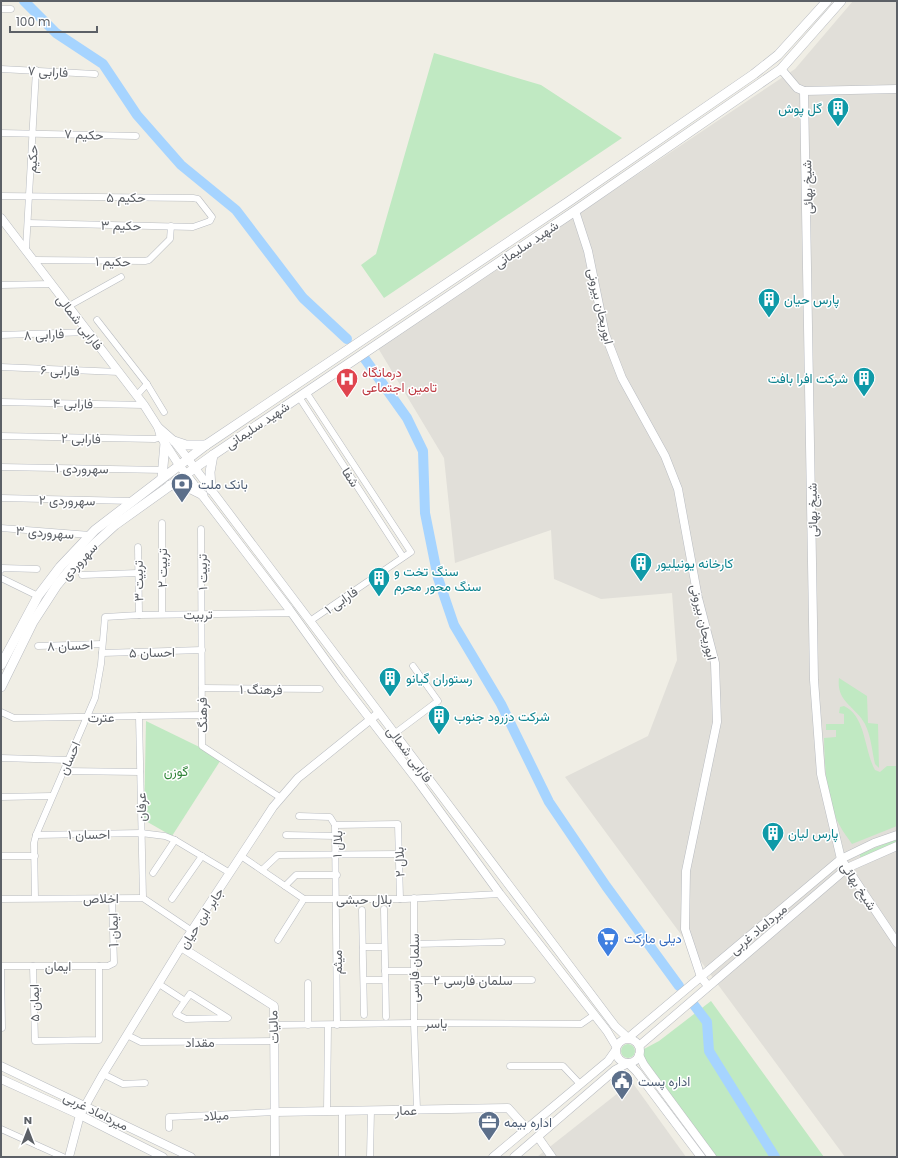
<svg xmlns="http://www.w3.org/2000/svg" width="898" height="1158" viewBox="0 0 898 1158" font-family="Poppins,Vazirmatn,sans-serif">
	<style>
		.industrial { fill: #e1dfd9 }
		.green { fill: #c0e9c2 }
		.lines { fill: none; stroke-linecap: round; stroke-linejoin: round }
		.river { stroke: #a6d4ff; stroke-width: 10 }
		.minor-casing { stroke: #b9bcc1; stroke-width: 7 }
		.tertiary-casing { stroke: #b9bcc1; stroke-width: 9 }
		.secondary-casing { stroke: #b8bbc1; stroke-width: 10 }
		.minor { stroke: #fff; stroke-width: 6 }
		.tertiary { stroke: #fff; stroke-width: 8 }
		.secondary { stroke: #fff; stroke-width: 9 }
		.labels { text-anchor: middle; stroke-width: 3; stroke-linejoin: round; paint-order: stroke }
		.street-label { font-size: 13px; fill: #5c6066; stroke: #fff }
		.culture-label { font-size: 13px; fill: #0d838f; stroke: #fff; text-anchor: start }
		.health-label { font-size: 13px; fill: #be3a42; stroke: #fff; text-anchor: start }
		.service-label { font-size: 13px; fill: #4e5e75; stroke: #fff; text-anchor: start }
		.park-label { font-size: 13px; fill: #2f8337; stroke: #fff }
		.shop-label { font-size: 13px; fill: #366cbe; stroke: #fff; text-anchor: start }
	</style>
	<rect width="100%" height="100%" fill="#f0eee5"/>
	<!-- industrial -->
	<g class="industrial">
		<polygon points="853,1 897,1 897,1157 845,1157 565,777 648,736 677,660 672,593 601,599 554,579 551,530 455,563 444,458 378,348 795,69"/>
		<polygon points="632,1082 686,1157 537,1157"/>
	</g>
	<!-- green -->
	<g class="green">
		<polygon points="434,53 541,85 622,138 384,298 361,265 376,254"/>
		<path d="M839,678L867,696L868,723L878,724L879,768L875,764C872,751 871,736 865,724C855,706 836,702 839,678Z"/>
		<path d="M844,706C866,716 864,750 875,770L880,772L887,766H897V826L852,844C848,838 843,832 840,826C825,800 825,766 824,738L836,737V730H826V724H844V714L839,713L840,707Z"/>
		<polygon points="146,721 222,758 172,836 144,820"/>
		<polygon points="897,839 897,843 862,858 860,857 860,854"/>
		<polygon points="711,1001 824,1157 717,1157 644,1058 644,1049 659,1041"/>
		<circle cx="628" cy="1051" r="7"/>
	</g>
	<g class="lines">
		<!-- river -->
		<g class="river">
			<polyline points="24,1 56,33 103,64 137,115 181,165 236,210 303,298 347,339"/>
			<polyline points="365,359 407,418 423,451 425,513 438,578 454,625 501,704 549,802 606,886 679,986"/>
			<polyline points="694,1005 707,1022 709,1051 775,1157"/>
		</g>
		<!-- minor casing -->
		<g class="minor-casing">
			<g id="minor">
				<polyline points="1,9 11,9"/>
				<polyline points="1,69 95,74"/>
				<polyline points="1,133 136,136"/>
				<polyline points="1,196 193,198 198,199 212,217 210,221 193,227 28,223"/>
				<polyline points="26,249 36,70"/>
				<polyline points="34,260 145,261 149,260 170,239 171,226"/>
				<polyline points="1,285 51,284"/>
				<polyline points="69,306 121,277"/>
				<polyline points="97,320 147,384"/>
				<polyline points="1,335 88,332"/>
				<polyline points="1,367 119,372"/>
				<polyline points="306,392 411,552 310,621"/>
				<polyline points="137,395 147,384 164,412"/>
				<polyline points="299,397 403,557"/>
				<polyline points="1,402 144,405"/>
				<polyline points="1,436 155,439 161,437"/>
				<polyline points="1,467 164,470"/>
				<polyline points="1,498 133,501"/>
				<polyline points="162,523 162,614"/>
				<polyline points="1,528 90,535"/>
				<polyline points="201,529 202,746 281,798"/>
				<polyline points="138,547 139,615"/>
				<polyline points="1,570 2,568 37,569"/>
				<polyline points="82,575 138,573"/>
				<polyline points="1,578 38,596"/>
				<polyline points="38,646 102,644"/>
				<polyline points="102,653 202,650"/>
				<polyline points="202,688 320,689"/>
				<polyline points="1,712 14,718 202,715"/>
				<polyline points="139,716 143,898"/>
				<polyline points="394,734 438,701 413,666"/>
				<polyline points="1,758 68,760"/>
				<polyline points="64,771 140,772"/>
				<polyline points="1,797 52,796"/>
				<polyline points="299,816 330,817 335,825"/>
				<polyline points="36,835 141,833 165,836 175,840 230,873"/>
				<polyline points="286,835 336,836"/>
				<polyline points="1,856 35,856"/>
				<polyline points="241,856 304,899 405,899 500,894"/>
				<polyline points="262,870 278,855 399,854"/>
				<polyline points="153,873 175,840"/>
				<polyline points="285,886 296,875 337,875"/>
				<polyline points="35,898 34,843 36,835 95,698 101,664 105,617 139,615 292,613"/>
				<polyline points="414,898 414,1023 417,1109"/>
				<polyline points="1,899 143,898 192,931"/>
				<polyline points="172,899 202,856"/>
				<polyline points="384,909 386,1017"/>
				<polyline points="362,910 364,1015"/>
				<polyline points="278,940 304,899"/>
				<polyline points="414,944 502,942"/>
				<polyline points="363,947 384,947"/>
				<polyline points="33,966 35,1041 99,1040 99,966"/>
				<polyline points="385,971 414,971"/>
				<polyline points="364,980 385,980"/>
				<polyline points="414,980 532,980"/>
				<polyline points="159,984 185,1001 190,994 228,1018 186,1019 176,1014 185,1001"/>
				<polyline points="275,1025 414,1023 581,1024 594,1015"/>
				<polyline points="308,1025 308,983"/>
				<polyline points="337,1025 335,825 398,824 400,899"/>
				<polyline points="2,1028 1,966 108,966 114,963 112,898"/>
				<polyline points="127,1035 141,1042 274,1041"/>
				<polyline points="510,1066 563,1066 580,1084"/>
				<polyline points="103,1074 123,1084 145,1083"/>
				<polyline points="327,1111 328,1025"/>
				<polyline points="342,1111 342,1157"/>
				<polyline points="169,1128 169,1117 275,1112"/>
				<polyline points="1,1129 63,1157"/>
				<polyline points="370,1157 371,1110"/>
			</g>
		</g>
		<!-- tertiary casing -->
		<g class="tertiary-casing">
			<g id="tertiary">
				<polyline points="781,69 797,88 804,91 897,89"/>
				<polyline points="804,91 814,680 821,774 841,859 897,943"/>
				<polyline points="575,211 588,251 605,334 622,378 665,456 678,489 698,598 715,663 717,722 686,871 685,929 701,977 708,986"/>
				<polyline points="1,218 144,405 158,427 161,437 179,465 289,609 340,680 417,780 500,894 607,1031 616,1046"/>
				<polyline points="158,427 174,441 188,459 615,1026 628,1038 841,859 874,843 897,835"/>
				<polyline points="181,947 274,1006 275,1157"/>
				<circle cx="628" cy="1051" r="12"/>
				<polyline points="639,1046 847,868 897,846"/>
				<polyline points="639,1055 644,1065 712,1157"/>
				<polyline points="1,1066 191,1157"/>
				<polyline points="1,1079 80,1115 163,1157"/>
				<polyline points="275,1112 508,1108 527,1129"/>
				<polyline points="538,1137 552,1157"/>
				<polyline points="69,1157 80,1115 103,1074 181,947 273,807 298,778 376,715"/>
				<polyline points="493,1157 608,1061 615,1051"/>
				<polyline points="514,1157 615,1070 628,1063 637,1072 701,1157"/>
			</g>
		</g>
		<!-- secondary casing -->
		<g class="secondary-casing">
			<g id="secondary">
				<polyline points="174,441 186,445 206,445"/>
				<polyline points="162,478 165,443"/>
				<polyline points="170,485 189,488 203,495"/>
				<polyline points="211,490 210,472 213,455"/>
				<polyline points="1,665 38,596 60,567 95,530 206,445 568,202 754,74 778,55 827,1"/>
				<polyline points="1,687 33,622 57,585 82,555 115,525 213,455 575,211 781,69 841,1"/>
			</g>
		</g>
		<!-- minor -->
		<use href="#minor" class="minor"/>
		<!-- tertiary -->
		<use href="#tertiary" class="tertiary"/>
		<!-- secondary -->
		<use href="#secondary" class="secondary"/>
	</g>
	<!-- icons -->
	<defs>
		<g id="building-pin" transform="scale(1.15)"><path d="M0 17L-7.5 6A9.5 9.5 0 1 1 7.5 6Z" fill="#0f9aa8" stroke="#fff"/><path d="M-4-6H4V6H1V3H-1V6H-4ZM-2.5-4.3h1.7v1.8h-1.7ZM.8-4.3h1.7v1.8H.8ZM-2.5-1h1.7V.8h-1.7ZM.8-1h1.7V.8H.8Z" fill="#fff"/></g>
		<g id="hospital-pin" transform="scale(1.15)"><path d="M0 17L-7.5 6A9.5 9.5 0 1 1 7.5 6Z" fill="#e0444e" stroke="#fff"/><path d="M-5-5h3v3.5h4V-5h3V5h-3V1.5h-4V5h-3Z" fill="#fff"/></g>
		<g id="bank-pin" transform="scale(1.15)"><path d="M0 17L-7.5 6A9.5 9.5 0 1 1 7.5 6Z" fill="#5c6f8a" stroke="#fff"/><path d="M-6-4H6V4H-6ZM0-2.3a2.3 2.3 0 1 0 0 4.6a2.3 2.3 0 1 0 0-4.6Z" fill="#fff"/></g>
		<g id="supermarket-pin" transform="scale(1.15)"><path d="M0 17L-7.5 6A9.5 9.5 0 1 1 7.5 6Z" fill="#3f7fe0" stroke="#fff"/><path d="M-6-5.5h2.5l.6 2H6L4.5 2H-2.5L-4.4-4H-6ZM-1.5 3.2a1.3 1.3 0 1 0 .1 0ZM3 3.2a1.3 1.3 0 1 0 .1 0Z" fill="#fff"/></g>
		<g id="civic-pin" transform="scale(1.15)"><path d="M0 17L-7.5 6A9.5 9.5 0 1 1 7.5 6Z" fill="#5c6f8a" stroke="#fff"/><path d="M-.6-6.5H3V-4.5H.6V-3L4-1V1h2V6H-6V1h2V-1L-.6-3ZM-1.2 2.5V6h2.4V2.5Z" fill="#fff"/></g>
		<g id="office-pin" transform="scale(1.15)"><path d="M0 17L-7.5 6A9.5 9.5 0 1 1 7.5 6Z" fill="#5c6f8a" stroke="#fff"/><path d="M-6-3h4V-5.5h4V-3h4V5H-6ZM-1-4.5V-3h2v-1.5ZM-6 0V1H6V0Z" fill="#fff"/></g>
	</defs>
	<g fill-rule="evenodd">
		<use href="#building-pin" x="838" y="108"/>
		<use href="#building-pin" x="769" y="299"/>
		<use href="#building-pin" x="864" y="378"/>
		<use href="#hospital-pin" x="347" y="379"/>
		<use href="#bank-pin" x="182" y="484"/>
		<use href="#building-pin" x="641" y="563"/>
		<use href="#building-pin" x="379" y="578"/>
		<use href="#building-pin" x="390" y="678"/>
		<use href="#building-pin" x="439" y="716"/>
		<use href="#building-pin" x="773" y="833"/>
		<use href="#supermarket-pin" x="608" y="938"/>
		<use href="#civic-pin" x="622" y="1081"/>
		<use href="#office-pin" x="489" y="1122"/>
	</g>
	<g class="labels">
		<!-- street labels -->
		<g class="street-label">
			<text transform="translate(48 71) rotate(3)" y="5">فارابی ۷</text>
			<text transform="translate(84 134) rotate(2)" y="5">حکیم ۷</text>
			<text transform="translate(32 159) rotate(-87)" y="5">حکیم</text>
			<text transform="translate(807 187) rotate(-92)" y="5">شیخ بهائی</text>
			<text x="126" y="202">حکیم ۵</text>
			<text transform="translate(121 225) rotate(1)" y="5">حکیم ۳</text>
			<text transform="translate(526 244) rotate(-34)" y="5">شهید سلیمانی</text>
			<text transform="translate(113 261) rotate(1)" y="5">حکیم ۱</text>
			<text transform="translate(601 306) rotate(77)" y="5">ابوریحان بیرونی</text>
			<text transform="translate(80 322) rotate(52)" y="5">فارابی شمالی</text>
			<text transform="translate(44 334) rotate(-3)" y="5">فارابی ۸</text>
			<text transform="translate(60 370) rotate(2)" y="5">فارابی ۶</text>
			<text transform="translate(73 403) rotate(1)" y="5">فارابی ۴</text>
			<text transform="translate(257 425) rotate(-34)" y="5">شهید سلیمانی</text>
			<text transform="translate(81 438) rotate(1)" y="5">فارابی ۲</text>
			<text transform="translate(82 468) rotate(1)" y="5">سهروردی ۱</text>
			<text transform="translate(351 477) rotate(57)" y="5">شفا</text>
			<text transform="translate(67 500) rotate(1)" y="5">سهروردی ۲</text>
			<text transform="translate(812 510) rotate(-91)" y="5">شیخ بهائی</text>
			<text transform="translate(45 532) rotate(4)" y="5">سهروردی ۳</text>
			<text transform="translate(79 561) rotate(-47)" y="5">سهروردی</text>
			<text transform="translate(162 568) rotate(-90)" y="5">تربیت ۲</text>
			<text transform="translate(202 572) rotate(-91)" y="5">تربیت ۱</text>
			<text transform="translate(138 581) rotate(-91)" y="5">تربیت ۳</text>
			<text transform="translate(341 600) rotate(-35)" y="5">فارابی ۱</text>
			<text transform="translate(198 614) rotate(-1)" y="5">تربیت</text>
			<text transform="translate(704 622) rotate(77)" y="5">ابوریحان بیرونی</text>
			<text transform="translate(70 645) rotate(-2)" y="5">احسان ۸</text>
			<text transform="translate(152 652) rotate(-1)" y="5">احسان ۵</text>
			<text transform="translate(261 689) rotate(1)" y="5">فرهنگ ۱</text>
			<text transform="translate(202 715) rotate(-91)" y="5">فرهنگ</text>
			<text transform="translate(101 717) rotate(-1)" y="5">عترت</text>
			<text transform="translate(410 754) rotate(53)" y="5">فارابی شمالی</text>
			<text transform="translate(69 758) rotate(-66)" y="5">احسان</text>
			<text transform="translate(141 807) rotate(-91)" y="5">عرفان</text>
			<text transform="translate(89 834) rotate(-1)" y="5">احسان ۱</text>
			<text transform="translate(337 844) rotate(-88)" y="5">بلال ۱</text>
			<text transform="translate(399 862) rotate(-92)" y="5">بلال ۲</text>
			<text transform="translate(859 886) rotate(57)" y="5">شیخ بهائی</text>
			<text x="101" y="903">اخلاص</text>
			<text x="364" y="904">بلال حبشی</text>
			<text transform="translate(201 918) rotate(-57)" y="5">جابر ابن حیان</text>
			<text transform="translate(758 929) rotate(-40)" y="5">میرداماد غربی</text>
			<text transform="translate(113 930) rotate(-92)" y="5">ایمان 1</text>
			<text transform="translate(337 962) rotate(-90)" y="5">میثم</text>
			<text x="58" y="971">ایمان</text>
			<text transform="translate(414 968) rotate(-90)" y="5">سلمان فارسی</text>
			<text x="473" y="985">سلمان فارسی ۲</text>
			<text transform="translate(34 1003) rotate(-91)" y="5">ایمان ۵</text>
			<text x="436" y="1028">یاسر</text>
			<text transform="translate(273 1027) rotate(-93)" y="5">مالیات</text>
			<text x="200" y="1047">مقداد</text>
			<text transform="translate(406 1110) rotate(-1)" y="5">عمار</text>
			<text transform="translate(96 1111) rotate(26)" y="5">میرداماد غربی</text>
			<text transform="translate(216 1115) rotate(-3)" y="5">میلاد</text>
		</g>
		<!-- culture labels -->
		<g class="culture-label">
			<text x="822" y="113" text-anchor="end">گل پوش</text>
			<text x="784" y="304">پارس حیان</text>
			<text x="848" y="383" text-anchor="end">شرکت افرا بافت</text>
			<text x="656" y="568">کارخانه یونیلیور</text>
			<text x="394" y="576">سنگ تخت و<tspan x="394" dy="15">سنگ محور محرم</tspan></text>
			<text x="406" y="683">رستوران گیانو</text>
			<text x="454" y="721">شرکت دزرود جنوب</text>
			<text x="788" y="838">پارس لیان</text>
		</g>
		<!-- health labels -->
		<g class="health-label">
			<text x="362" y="377">درمانگاه<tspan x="362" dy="15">تامین اجتماعی</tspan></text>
		</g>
		<!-- service labels -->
		<g class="service-label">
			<text x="198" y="489">بانک ملت</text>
			<text x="638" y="1086">اداره پست</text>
			<text x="504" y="1127">اداره بیمه</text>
		</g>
		<!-- park labels -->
		<g class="park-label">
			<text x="176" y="776">گوزن</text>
		</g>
		<!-- shop labels -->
		<g class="shop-label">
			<text x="624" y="943">دیلی مارکت</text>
		</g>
	</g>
	<!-- border -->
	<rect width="898" height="1158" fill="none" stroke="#5c6066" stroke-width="4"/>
	<!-- north arrow -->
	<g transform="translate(28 1130)" stroke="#ffffff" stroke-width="3" paint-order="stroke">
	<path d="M0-3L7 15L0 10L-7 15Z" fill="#5c6066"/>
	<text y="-6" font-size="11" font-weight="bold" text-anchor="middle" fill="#5c6066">N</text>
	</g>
	<!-- scale -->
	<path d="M10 26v6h87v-6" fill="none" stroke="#5c6066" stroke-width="2"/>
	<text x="16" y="26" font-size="12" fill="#5c6066" stroke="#ffffff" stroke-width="3" paint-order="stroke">100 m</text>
</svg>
